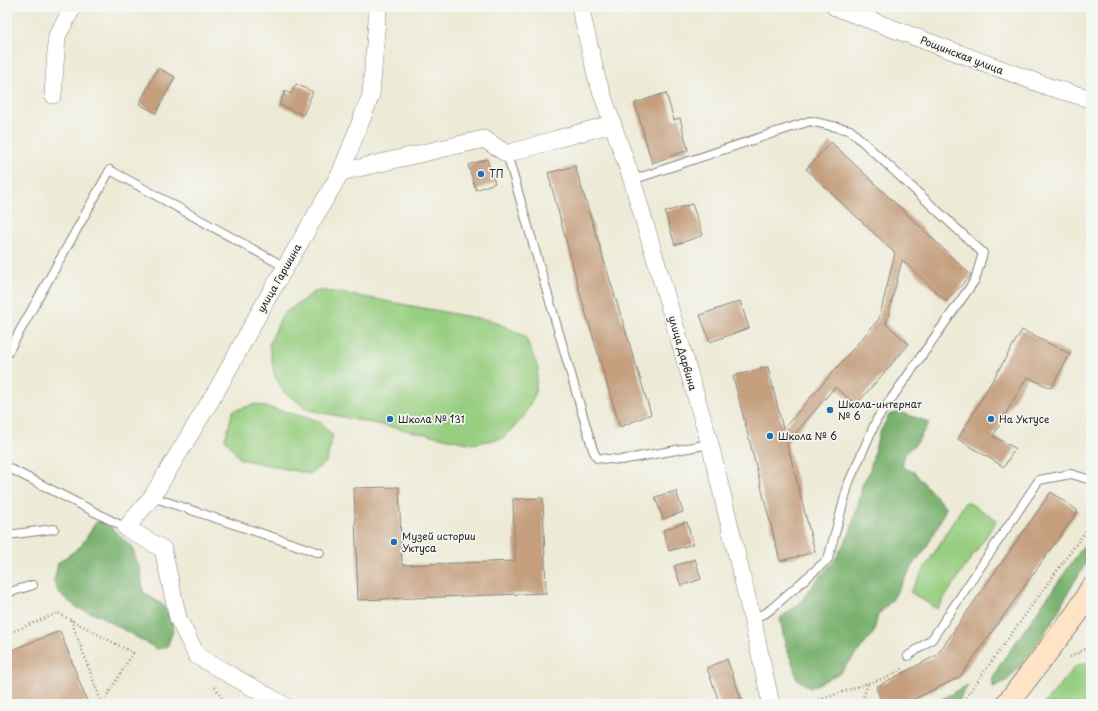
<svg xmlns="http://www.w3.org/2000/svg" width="1098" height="711" viewBox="0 0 1098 711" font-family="'Playpen Sans',sans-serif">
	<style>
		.green { fill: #97ce80; stroke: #5a754e }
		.forest { fill: #79b16e; stroke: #4a6645 }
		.building { fill: #c49e7d }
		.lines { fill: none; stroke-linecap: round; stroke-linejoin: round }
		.lane-casing { stroke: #848379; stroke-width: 10 }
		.street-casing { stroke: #848379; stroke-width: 18 }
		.secondary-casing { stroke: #848379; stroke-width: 24 }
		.path { stroke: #848379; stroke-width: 2.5; stroke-dasharray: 1 3; stroke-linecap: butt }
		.lane { stroke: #fff; stroke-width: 8 }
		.street { stroke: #fff; stroke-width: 17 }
		.secondary { stroke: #fee4c5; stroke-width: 22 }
		.poi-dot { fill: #1f6fb2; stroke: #f6f6f2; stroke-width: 1.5 }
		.labels { text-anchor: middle; stroke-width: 3.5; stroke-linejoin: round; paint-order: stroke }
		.street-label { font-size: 10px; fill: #1c1c1c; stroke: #f6f6f2 }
		.poi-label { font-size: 10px; fill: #1c1c1c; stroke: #f6f6f2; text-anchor: start }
	</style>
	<rect width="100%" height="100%" fill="#f6f6f2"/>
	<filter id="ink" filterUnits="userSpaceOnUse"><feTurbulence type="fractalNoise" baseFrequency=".025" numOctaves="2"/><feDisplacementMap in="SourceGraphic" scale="8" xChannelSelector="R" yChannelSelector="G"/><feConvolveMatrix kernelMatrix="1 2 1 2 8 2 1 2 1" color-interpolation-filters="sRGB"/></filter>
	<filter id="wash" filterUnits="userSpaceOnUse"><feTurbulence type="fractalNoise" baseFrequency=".012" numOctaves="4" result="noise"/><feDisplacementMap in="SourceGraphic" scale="16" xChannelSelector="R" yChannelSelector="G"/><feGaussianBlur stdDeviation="0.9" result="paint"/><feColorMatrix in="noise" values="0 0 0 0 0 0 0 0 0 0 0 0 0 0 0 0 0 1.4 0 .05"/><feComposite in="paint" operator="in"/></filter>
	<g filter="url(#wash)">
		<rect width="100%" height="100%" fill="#edead6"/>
		<!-- green -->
		<g class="green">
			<polygon points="317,290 342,293 493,321 525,336 538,368 535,394 523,418 503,438 473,444 309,410 285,393 275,377 269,345 282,315"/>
			<polygon points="255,404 319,421 333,436 326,462 310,474 240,459 225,439 233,411"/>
			<polygon points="966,501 997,520 937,609 910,592"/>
			<polygon points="1091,661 1091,701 1088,704 1044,704 1075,667"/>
		</g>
		<!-- forest -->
		<g class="forest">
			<polygon points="899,412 929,422 917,443 905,453 902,467 914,472 946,508 938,526 926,548 912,567 892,600 878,615 873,634 840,673 810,688 796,678 794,667 785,645 780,618 800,603 821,574 834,561 850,533 861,494 862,484 869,473 879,434 889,415"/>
			<polygon points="96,522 105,522 132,547 141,572 143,592 163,605 172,620 173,631 167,647 157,649 98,615 77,608 59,593 54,581 58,563 81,546"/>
			<polygon points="1091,538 1085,565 1073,584 1054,619 1034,648 1008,680 993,687 992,679 1001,663 1087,541"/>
			<polygon points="968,685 957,704 932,704"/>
		</g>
		<g id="blocks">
			<!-- building -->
			<g class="building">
				<polygon points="158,68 175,77 156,113 139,104"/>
				<polygon points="296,84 313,92 303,115 279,105 285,91 291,94"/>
				<polygon points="666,93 674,120 680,118 688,150 652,163 635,103"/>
				<polygon points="831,142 971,275 946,301 902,260 886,324 909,344 856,405 835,387 787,443 815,552 780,561 733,376 768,367 783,429 879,319 895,253 806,169"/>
				<polygon points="487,159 495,183 476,190 468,165"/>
				<polygon points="575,166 651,414 620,427 581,297 548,173"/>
				<polygon points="692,204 703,235 675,245 665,212"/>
				<polygon points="740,301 749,328 710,342 700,315"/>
				<polygon points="1022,330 1070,354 1051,388 1027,377 993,436 1015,448 1004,467 958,439"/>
				<polygon points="399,487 402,565 515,561 513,499 543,498 546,593 358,600 354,488"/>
				<polygon points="676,491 683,512 663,519 655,497"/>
				<polygon points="1051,492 1078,511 960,677 904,704 882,704 876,687 937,655"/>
				<polygon points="687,522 693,544 669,551 663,530"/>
				<polygon points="695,559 701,579 681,586 674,566"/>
				<polygon points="60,631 87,701 78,704 12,704 7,690 7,652"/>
				<polygon points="727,659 743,704 720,704 707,668"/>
			</g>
		</g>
	</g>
	<g filter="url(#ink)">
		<use href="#blocks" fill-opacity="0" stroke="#848379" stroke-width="1"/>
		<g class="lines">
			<!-- lane casing -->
			<g class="lane-casing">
				<g id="lane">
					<polyline points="507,154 593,450 597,458 621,460 710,444"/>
					<polyline points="632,180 810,121 850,130 983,253 975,280 877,419 849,482 828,559 771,609 766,613 752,618"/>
					<polyline points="7,354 110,170 285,267"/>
					<polyline points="7,467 126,528"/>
					<polyline points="152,497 320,553"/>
					<polyline points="7,535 54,529"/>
					<polyline points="7,593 33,585"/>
					<polyline points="908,656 932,639 1039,480 1071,474 1091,480"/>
				</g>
			</g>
			<!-- street casing -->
			<g class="street-casing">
				<g id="street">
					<polyline points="580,7 597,79 632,180 710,444 752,618 771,704"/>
					<polyline points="835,7 1049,87 1091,99"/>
					<polyline points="53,95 57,36 73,7"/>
					<polyline points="341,172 484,139 507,154 557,139 612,124"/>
					<polyline points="282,704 197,656 178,618 163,549 126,528 152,497 218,388 265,302 341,172 371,95 378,7"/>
				</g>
			</g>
			<!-- secondary casing -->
			<g class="secondary-casing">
				<polyline id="secondary" points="1007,704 1077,613 1091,589"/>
			</g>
			<!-- path -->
			<g class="path">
				<polyline points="71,620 102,704"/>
				<polyline points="7,634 58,613 133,653 102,704"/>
				<polyline points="1070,657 1091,646"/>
				<polyline points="215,687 225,704"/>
				<polyline points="808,704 868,683 888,677 903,668"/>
				<polyline points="861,704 868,683"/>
				<polyline points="961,704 1087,529 1091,519"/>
			</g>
			<!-- lane -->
			<use href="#lane" class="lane"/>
			<!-- street -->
			<use href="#street" class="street"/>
			<!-- secondary -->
			<use href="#secondary" class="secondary"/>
		</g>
	</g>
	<!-- markers -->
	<g class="poi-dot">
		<circle cx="481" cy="174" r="4"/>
		<circle cx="830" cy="410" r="4"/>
		<circle cx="390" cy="419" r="4"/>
		<circle cx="991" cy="419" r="4"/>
		<circle cx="770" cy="436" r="4"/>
		<circle cx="394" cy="542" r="4"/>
	</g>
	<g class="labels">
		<!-- street labels -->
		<g class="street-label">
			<text transform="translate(962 55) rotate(21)" y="4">Рощинская улица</text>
			<text transform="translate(279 278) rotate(-60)" y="4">улица Гаршина</text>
			<text transform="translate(683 353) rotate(74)" y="4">улица Дарвина</text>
		</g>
		<!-- poi labels -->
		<g class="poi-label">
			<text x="489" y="178">ТП</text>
			<text x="838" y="408">Школа-интернат<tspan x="838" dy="12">№ 6</tspan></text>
			<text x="398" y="423">Школа № 131</text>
			<text x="999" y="423">На Уктусе</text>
			<text x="778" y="440">Школа № 6</text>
			<text x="402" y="540">Музей истории<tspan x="402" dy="12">Уктуса</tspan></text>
		</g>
	</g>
	<!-- margin -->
	<rect width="1098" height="711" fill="none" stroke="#f6f6f2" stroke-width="24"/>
</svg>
